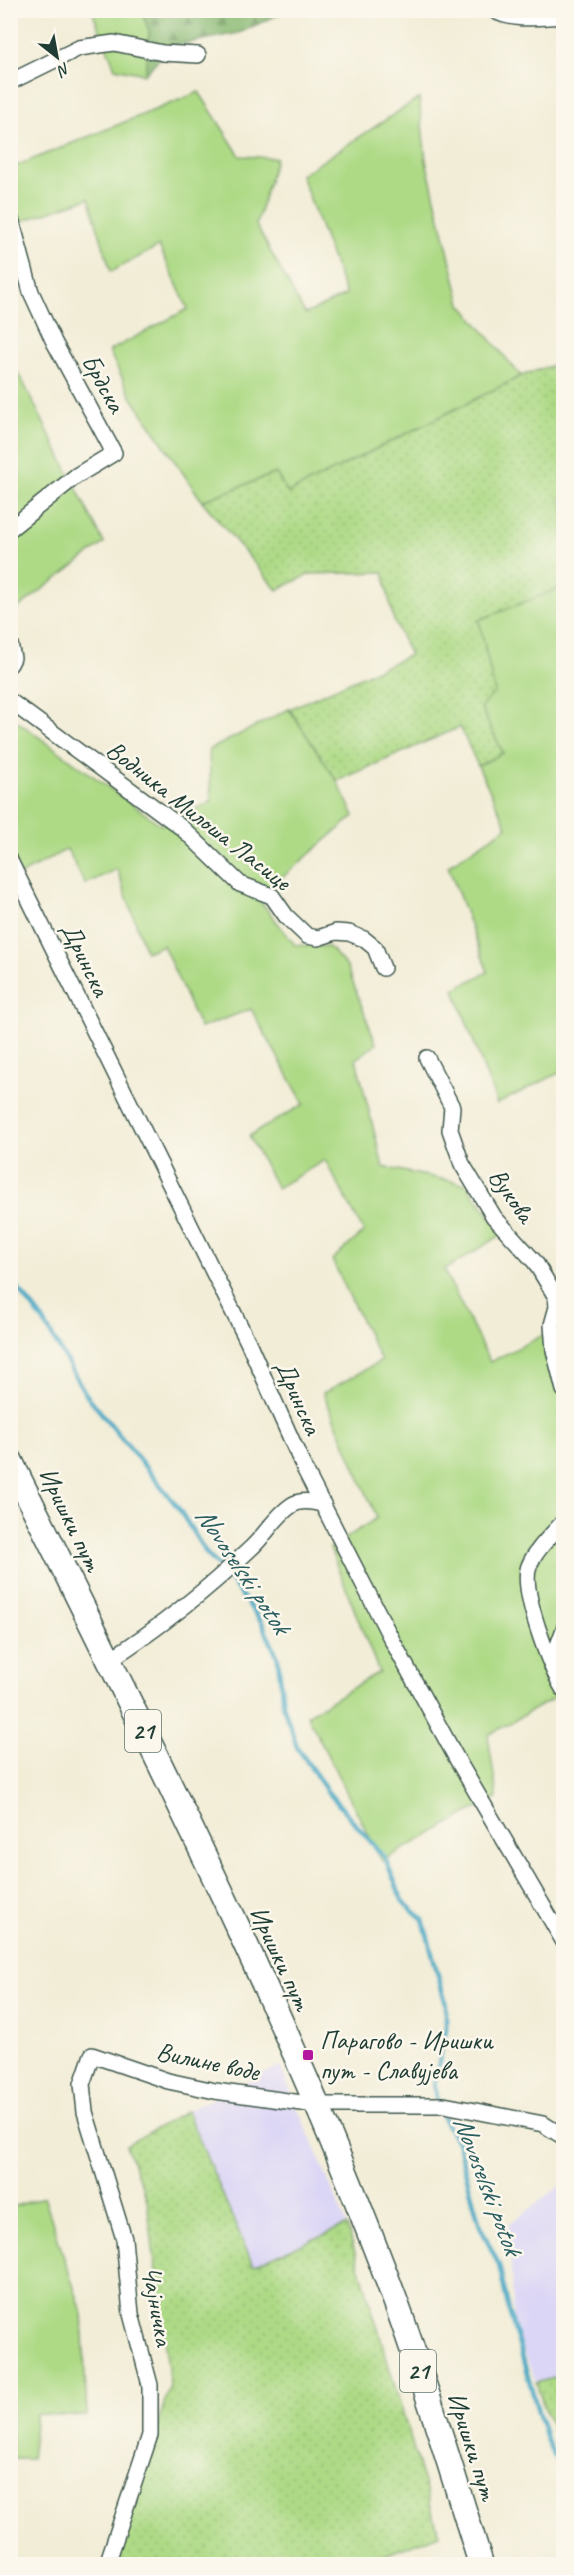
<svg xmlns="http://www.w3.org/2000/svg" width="574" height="2575" viewBox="0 0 574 2575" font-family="Caveat,sans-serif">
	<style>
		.built { fill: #dcd6f6 }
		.grass { fill: url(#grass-dots); stroke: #668c5d; stroke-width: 1.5 }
		.forest { fill: url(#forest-firs); stroke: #547c54; stroke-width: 1.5 }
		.garden { fill: #aeda86; stroke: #668c5d; stroke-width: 1.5 }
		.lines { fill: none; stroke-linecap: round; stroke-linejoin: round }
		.stream { stroke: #44a8c4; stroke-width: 4.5 }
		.minor-casing { stroke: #3f574c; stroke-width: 18 }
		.primary-casing { stroke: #3f574c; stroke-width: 27 }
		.minor { stroke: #fff; stroke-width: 15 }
		.primary { stroke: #fff; stroke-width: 24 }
		.poi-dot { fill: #b5179e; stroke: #fbf7ec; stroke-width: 2 }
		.labels { text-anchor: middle; stroke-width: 5; stroke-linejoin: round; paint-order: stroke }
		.shield { fill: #fbf7ec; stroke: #61756b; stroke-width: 1.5 }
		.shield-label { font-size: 24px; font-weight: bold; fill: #1f3d34 }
		.street-label { font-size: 26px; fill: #1f3d34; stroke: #fbf7ec }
		.poi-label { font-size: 26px; fill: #1f3d34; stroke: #fbf7ec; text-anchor: start }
		.water-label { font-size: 27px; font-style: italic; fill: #2a5d5f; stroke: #fbf7ec }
	</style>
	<defs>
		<pattern id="grass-dots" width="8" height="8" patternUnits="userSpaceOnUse" patternTransform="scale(1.5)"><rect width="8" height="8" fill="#aeda86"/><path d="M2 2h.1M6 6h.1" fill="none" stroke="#95bc74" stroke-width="1.8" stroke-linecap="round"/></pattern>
		<pattern id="forest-firs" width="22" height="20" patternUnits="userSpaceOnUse" patternTransform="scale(1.5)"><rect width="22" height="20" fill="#8aba73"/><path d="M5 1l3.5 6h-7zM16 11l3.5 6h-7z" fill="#70985f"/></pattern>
	</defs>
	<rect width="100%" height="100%" fill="#fbf7ec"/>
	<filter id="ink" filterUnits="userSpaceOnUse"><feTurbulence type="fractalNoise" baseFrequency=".0167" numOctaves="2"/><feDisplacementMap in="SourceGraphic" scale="12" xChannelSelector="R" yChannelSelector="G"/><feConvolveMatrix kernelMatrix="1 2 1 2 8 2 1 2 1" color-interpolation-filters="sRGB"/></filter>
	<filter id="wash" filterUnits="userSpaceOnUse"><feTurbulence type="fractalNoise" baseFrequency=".008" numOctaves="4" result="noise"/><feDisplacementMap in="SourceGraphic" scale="24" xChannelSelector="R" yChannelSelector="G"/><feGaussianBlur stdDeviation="1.35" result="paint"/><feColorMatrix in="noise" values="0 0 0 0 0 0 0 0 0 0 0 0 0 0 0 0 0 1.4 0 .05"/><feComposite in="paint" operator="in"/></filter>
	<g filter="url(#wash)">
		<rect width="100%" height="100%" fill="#f2edd7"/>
		<!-- built -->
		<g class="built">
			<polygon points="280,2066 347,2225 253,2266 187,2111"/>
			<polygon points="563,2184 563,2375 536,2383 514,2326 509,2224"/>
		</g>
		<!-- grass -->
		<g class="grass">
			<polygon points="559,363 564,372 564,497 560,499 564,508 563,587 479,620 495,692 481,708 503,753 478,766 460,727 337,781 289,709 410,655 394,621 383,572 310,574 277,590 202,501 276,473 288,493 521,376"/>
			<polygon points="187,2111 253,2265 347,2225 439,2534 362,2564 113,2564 170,2385 147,2200 126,2145"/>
			<polygon points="563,2375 564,2375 563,2460 536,2383"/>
		</g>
		<!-- forest -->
		<polygon class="forest" points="141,11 286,11 239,33 171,46 145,74 149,31"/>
		<!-- garden -->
		<g class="garden">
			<polygon points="92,11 141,11 149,31 145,74 115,68"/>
			<polygon points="199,92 240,156 276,158 256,225 305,314 346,295 301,175 419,98 426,161 461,304 521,376 288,493 276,473 202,501 132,398 109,351 188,309 159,246 111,272 89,198 11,225 10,159 16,166"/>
			<polygon points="19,374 104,543 11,613 10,377"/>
			<polygon points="563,587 563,1071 497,1104 454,989 488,972 448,866 507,827 478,766 503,753 481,707 495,692 479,620"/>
			<polygon points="289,709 337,781 354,816 258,898 295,945 329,947 347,967 376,1044 356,1059 383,1167 466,1184 503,1234 444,1270 490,1362 559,1327 564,1352 563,1693 488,1735 497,1797 382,1861 307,1715 379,1672 330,1548 377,1518 323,1393 381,1361 332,1260 364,1232 325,1160 277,1188 249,1136 304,1104 251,1009 200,1028 163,945 146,952 117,869 85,884 67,849 11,880 11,717 161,825 211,802 209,750"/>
			<polygon points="44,2197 82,2312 87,2416 36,2414 31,2459 11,2459 11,2202 13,2207"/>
		</g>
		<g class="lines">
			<!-- stream -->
			<polyline class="stream" points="10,1279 43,1320 85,1393 177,1506 206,1553 227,1575 262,1623 278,1658 283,1705 297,1747 327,1791 385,1858 403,1902 423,1919 446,2005 446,2030 434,2085 438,2109 458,2144 480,2226 499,2265 509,2311 546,2439 564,2476"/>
		</g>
	</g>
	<g filter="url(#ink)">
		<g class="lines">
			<!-- minor casing -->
			<g class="minor-casing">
				<g id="minor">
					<path d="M493,10C512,22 542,17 564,16"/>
					<polyline points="10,82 79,48 114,43 163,53 198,55"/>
					<polyline points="10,215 31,292 54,342 114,453 76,476 10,529"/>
					<polyline points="10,644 13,658 10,664"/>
					<polyline points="10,701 182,828 240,884 272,896 286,916 307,936 318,938 336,932 349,933 364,939 375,948 383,968"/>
					<polyline points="10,861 248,1342 305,1470 393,1642 458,1761 564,1942"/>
					<polyline points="427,1058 452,1107 450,1130 462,1164 494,1217 535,1262 556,1297 557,1307 552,1325 554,1350 564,1390"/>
					<path d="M564,1521C552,1535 536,1549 529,1566C520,1590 550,1667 564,1690"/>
					<path d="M109,1660C159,1628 207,1590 250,1549C265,1536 275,1516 292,1505C301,1499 313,1502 323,1504"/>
					<polyline points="553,1668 557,1648 564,1629"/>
					<polyline points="107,2564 150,2435 150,2385 131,2314 124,2239 85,2112 82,2084 92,2055 168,2081 215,2091 316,2105 444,2105 543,2124 564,2137"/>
				</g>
			</g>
			<!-- primary casing -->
			<g class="primary-casing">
				<path id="primary" d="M10,1460C146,1736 288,2011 395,2300C427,2387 453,2476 481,2564"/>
			</g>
			<!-- minor -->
			<use href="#minor" class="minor"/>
			<!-- primary -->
			<use href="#primary" class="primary"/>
		</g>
	</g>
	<!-- markers -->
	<rect class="poi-dot" x="302" y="2049" width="12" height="12" rx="3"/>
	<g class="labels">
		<!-- shield labels -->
		<g class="shield">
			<rect x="125" y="1710" width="36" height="42" rx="4.5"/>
			<rect x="400" y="2350" width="36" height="42" rx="4.5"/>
		</g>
		<g class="shield-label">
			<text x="143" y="1739">21</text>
			<text x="418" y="2379">21</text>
		</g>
		<!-- street labels -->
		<g class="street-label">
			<text transform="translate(104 383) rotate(61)" y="9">Брдска</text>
			<text transform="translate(199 815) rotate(38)" y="9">Водника Милоша Ласице</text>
			<text transform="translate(86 959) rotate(64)" y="9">Дринска</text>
			<text transform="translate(512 1195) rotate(55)" y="9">Вукова</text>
			<text transform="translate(299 1397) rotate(66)" y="9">Дринска</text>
			<text transform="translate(71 1519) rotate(64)" y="9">Иришки пут</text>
			<text transform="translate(281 1958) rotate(65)" y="9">Иришки пут</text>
			<text transform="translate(208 2061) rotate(12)" y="9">Вилине воде</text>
			<text transform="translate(158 2306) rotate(80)" y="9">Чајничка</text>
			<text transform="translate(473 2446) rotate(72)" y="9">Иришки пут</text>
		</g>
		<!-- poi labels -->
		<g class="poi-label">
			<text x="320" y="2049">Парагово - Иришки<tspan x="320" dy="30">пут - Славујева</tspan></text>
		</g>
		<!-- water labels -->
		<g class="water-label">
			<text transform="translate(243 1570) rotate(56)" y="9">Novoselski potok</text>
			<text transform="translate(488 2185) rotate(69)" y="9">Novoselski potok</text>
		</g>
	</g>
	<!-- margin -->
	<rect width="574" height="2575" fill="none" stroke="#fbf7ec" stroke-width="36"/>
	<!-- north arrow -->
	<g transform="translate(57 57) rotate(149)" stroke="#fbf7ec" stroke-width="4.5" paint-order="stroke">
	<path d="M0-4.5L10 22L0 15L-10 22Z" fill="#1f3d34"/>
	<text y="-9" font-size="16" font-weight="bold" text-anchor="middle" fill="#1f3d34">N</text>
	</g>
</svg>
